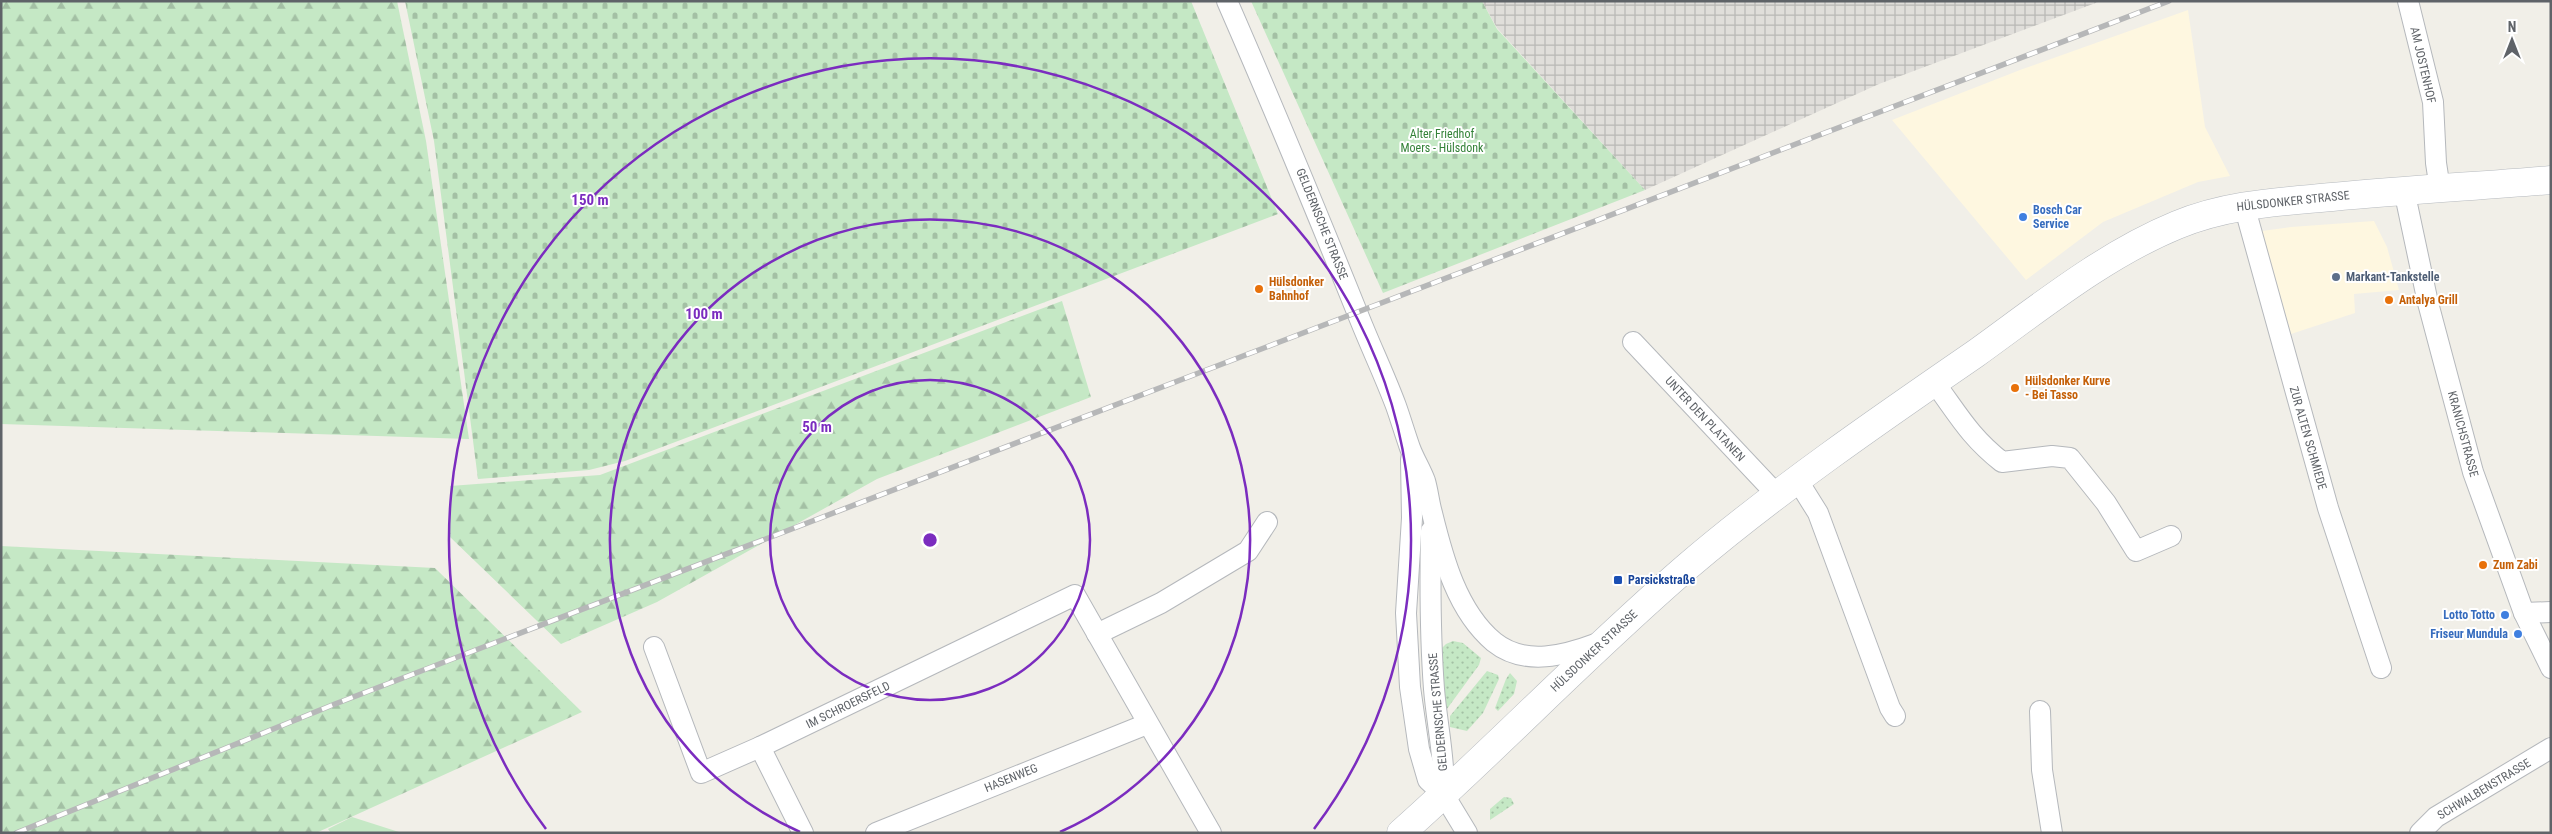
<svg xmlns="http://www.w3.org/2000/svg" width="2552" height="834" viewBox="0 0 2552 834" font-family="'Roboto Condensed',sans-serif">
	<style>
		.commercial { fill: #fef7e0 }
		.industrial { fill: url(#industrial-grid) }
		.grass { fill: url(#grass-dots) }
		.forest { fill: url(#forest-firs) }
		.cemetery { fill: url(#cemetery-stones) }
		.park { fill: #c5e8c5 }
		.lines { fill: none; stroke-linecap: round; stroke-linejoin: round }
		.street-casing { stroke: #b5b8bc; stroke-width: 22 }
		.secondary-casing { stroke: #b6babf; stroke-width: 29 }
		.street { stroke: #fff; stroke-width: 20 }
		.secondary { stroke: #fff; stroke-width: 28 }
		.rail-casing { stroke: #b6b7b8; stroke-width: 5.5 }
		.rail { stroke: #fff; stroke-width: 4; stroke-dasharray: 11; stroke-linecap: butt }
		.ring { fill: none; stroke: #7b2cbf; stroke-width: 2.5 }
		.shop-dot { fill: #3f7fe0; stroke: #fff; stroke-width: 2 }
		.service-dot { fill: #5c6f8a; stroke: #fff; stroke-width: 2 }
		.food-dot { fill: #e8710a; stroke: #fff; stroke-width: 2 }
		.transit-dot { fill: #1a4fb4; stroke: #fff; stroke-width: 2 }
		.labels { text-anchor: middle; stroke-width: 4; stroke-linejoin: round; paint-order: stroke }
		.street-label { font-size: 12px; fill: #5f6368; stroke: #fff }
		.park-label { font-size: 12px; fill: #348238; stroke: #fff }
		.shop-label { font-size: 12px; font-weight: bold; fill: #366cbe; stroke: #fff; text-anchor: end }
		.service-label { font-size: 12px; font-weight: bold; fill: #4e5e75; stroke: #fff; text-anchor: start }
		.food-label { font-size: 12px; font-weight: bold; fill: #c56008; stroke: #fff; text-anchor: start }
		.transit-label { font-size: 12px; font-weight: bold; fill: #164399; stroke: #fff; text-anchor: start }
		.centre { fill: #7b2cbf; stroke: #fff; stroke-width: 2.5 }
		.ring-label { font-size: 15px; text-anchor: middle; font-weight: bold; fill: #7b2cbf; stroke: #fff; stroke-width: 4; stroke-linejoin: round; paint-order: stroke }
	</style>
	<defs>
		<pattern id="industrial-grid" width="8" height="8" patternUnits="userSpaceOnUse" patternTransform="scale(1.25)"><rect width="8" height="8" fill="#e0deda"/><path d="M0 4h8M4 0v8" fill="none" stroke="#b9b8b5"/></pattern>
		<pattern id="grass-dots" width="8" height="8" patternUnits="userSpaceOnUse" patternTransform="scale(1.25)"><rect width="8" height="8" fill="#c5e8c5"/><path d="M2 2h.1M6 6h.1" fill="none" stroke="#a3c0a4" stroke-width="1.8" stroke-linecap="round"/></pattern>
		<pattern id="forest-firs" width="22" height="20" patternUnits="userSpaceOnUse" patternTransform="scale(1.25)"><rect width="22" height="20" fill="#c5e8c5"/><path d="M5 1l3.5 6h-7zM16 11l3.5 6h-7z" fill="#a3c0a4"/></pattern>
		<pattern id="cemetery-stones" width="16" height="16" patternUnits="userSpaceOnUse" patternTransform="scale(1.25)"><rect width="16" height="16" fill="#c5e8c5"/><path d="M2 7V4a2 2 0 0 1 4 0v3zM10 15v-3a2 2 0 0 1 4 0v3z" fill="#a3c0a4"/></pattern>
	</defs>
	<rect width="100%" height="100%" fill="#f1efe8"/>
	<!-- commercial -->
	<g class="commercial">
		<polygon points="2188,10 2205,127 2230,176 2198,182 2103,222 2026,280 1892,120 2020,70"/>
		<polygon points="2374,221 2387,247 2399,290 2354,294 2355,313 2291,334 2262,231 2291,227"/>
	</g>
	<!-- industrial -->
	<polygon class="industrial" points="1482,1 2101,1 1879,84 1645,190 1497,28"/>
	<!-- grass -->
	<g class="grass">
		<polygon points="1453,641 1463,643 1481,658 1479,665 1444,713 1440,650 1446,644"/>
		<polygon points="1487,671 1498,675 1499,679 1483,713 1467,731 1450,727 1450,716"/>
		<polygon points="1510,673 1517,681 1514,694 1498,711 1495,708 1506,679"/>
		<polygon points="1504,797 1511,798 1514,804 1490,820 1490,809"/>
	</g>
	<!-- forest -->
	<g class="forest">
		<polygon points="1,1 397,1 426,141 469,439 1,424"/>
		<polygon points="1062,301 1091,397 877,479 657,602 561,644 450,537 450,486 600,475"/>
		<polygon points="1,546 435,568 582,712 316,833 1,833"/>
	</g>
	<!-- cemetery -->
	<g class="cemetery">
		<polygon points="405,1 1191,1 1278,214 625,461 589,470 478,479 434,141"/>
		<polygon points="1251,1 1482,1 1497,29 1645,190 1383,293"/>
	</g>
	<!-- park -->
	<polygon class="park" points="352,817 402,833 331,833 328,829"/>
	<g class="lines">
		<!-- street casing -->
		<g class="street-casing">
			<g id="street">
				<path d="M1227,1C1272,104 1315,208 1357,312C1369,343 1384,374 1396,406C1401,420 1405,434 1410,448C1414,459 1421,470 1425,481C1428,491 1429,503 1432,513C1443,558 1457,611 1494,642C1525,667 1566,655 1598,643"/>
				<polyline points="2408,1 2433,102 2436,163 2440,189"/>
				<polyline points="2404,190 2428,303 2473,472 2524,613 2551,668"/>
				<polyline points="2244,205 2328,508 2381,668"/>
				<polyline points="1633,342 1778,496"/>
				<path d="M1934,382C1958,414 1969,436 2002,462L2052,456L2070,458L2106,503L2136,551L2171,536"/>
				<polyline points="1411,459 1412,518 1406,613 1410,687 1419,749 1428,780 1444,795 1467,833"/>
				<polyline points="1798,481 1818,513 1890,708 1895,716"/>
				<path d="M1431,531C1430,584 1430,636 1434,689C1437,725 1445,759 1444,795"/>
				<polyline points="2524,613 2551,612"/>
				<polyline points="1097,634 1161,603 1248,551 1267,522"/>
				<polyline points="654,647 701,773 760,747 1075,595 1211,833"/>
				<polyline points="2040,711 2042,770 2052,833"/>
				<polyline points="760,747 803,833"/>
				<polyline points="876,833 1147,724"/>
				<polyline points="2420,833 2436,817 2551,748"/>
			</g>
		</g>
		<!-- secondary casing -->
		<g class="secondary-casing">
			<path id="secondary" d="M1401,833C1499,746 1589,651 1688,566C1776,491 1879,420 1975,354C2039,308 2104,255 2177,225C2227,204 2279,202 2332,197C2405,190 2478,186 2551,180"/>
		</g>
		<!-- street -->
		<use href="#street" class="street"/>
		<!-- secondary -->
		<use href="#secondary" class="secondary"/>
		<!-- rail casing -->
		<g class="rail-casing">
			<polyline id="rail" points="16,833 335,704 2169,1"/>
		</g>
		<!-- rail -->
		<use href="#rail" class="rail"/>
	</g>
	<!-- distance rings -->
	<g class="ring">
		<circle cx="930" cy="540" r="160"/>
		<path d="M800 832A320 320 0 1 1 1060 832"/>
		<path d="M546 829A481 481 0 1 1 1314 829"/>
	</g>
	<!-- markers -->
	<g class="shop-dot">
		<circle cx="2023" cy="217" r="5"/>
		<circle cx="2505" cy="615" r="5"/>
		<circle cx="2518" cy="634" r="5"/>
	</g>
	<circle class="service-dot" cx="2336" cy="277" r="5"/>
	<g class="food-dot">
		<circle cx="1259" cy="289" r="5"/>
		<circle cx="2389" cy="300" r="5"/>
		<circle cx="2015" cy="388" r="5"/>
		<circle cx="2483" cy="565" r="5"/>
	</g>
	<rect class="transit-dot" x="1613" y="575" width="10" height="10" rx="2.5"/>
	<g class="labels">
		<!-- street labels -->
		<g class="street-label">
			<text transform="translate(2423 65) rotate(77)" y="4">AM JOSTENHOF</text>
			<text transform="translate(2293 201) rotate(-6)" y="4">HÜLSDONKER STRASSE</text>
			<text transform="translate(1322 224) rotate(68)" y="4">GELDERNSCHE STRASSE</text>
			<text transform="translate(1705 419) rotate(47)" y="4">UNTER DEN PLATANEN</text>
			<text transform="translate(2463 434) rotate(75)" y="4">KRANICHSTRASSE</text>
			<text transform="translate(2308 438) rotate(74)" y="4">ZUR ALTEN SCHMIEDE</text>
			<text transform="translate(1594 651) rotate(-43)" y="4">HÜLSDONKER STRASSE</text>
			<text transform="translate(848 705) rotate(-26)" y="4">IM SCHROERSFELD</text>
			<text transform="translate(1438 712) rotate(-95)" y="4">GELDERNSCHE STRASSE</text>
			<text transform="translate(1011 778) rotate(-22)" y="4">HASENWEG</text>
			<text transform="translate(2484 789) rotate(-31)" y="4">SCHWALBENSTRASSE</text>
		</g>
		<!-- park labels -->
		<g class="park-label">
			<text x="1442" y="138">Alter Friedhof<tspan x="1442" dy="14">Moers - Hülsdonk</tspan></text>
		</g>
		<!-- shop labels -->
		<g class="shop-label">
			<text x="2033" y="214" text-anchor="start">Bosch Car<tspan x="2033" dy="14">Service</tspan></text>
			<text x="2495" y="619">Lotto Totto</text>
			<text x="2508" y="638">Friseur Mundula</text>
		</g>
		<!-- service labels -->
		<g class="service-label">
			<text x="2346" y="281">Markant-Tankstelle</text>
		</g>
		<!-- food labels -->
		<g class="food-label">
			<text x="1269" y="286">Hülsdonker<tspan x="1269" dy="14">Bahnhof</tspan></text>
			<text x="2399" y="304">Antalya Grill</text>
			<text x="2025" y="385">Hülsdonker Kurve<tspan x="2025" dy="14">- Bei Tasso</tspan></text>
			<text x="2493" y="569">Zum Zabi</text>
		</g>
		<!-- transit labels -->
		<g class="transit-label">
			<text x="1628" y="584">Parsickstraße</text>
		</g>
	</g>
	<circle cx="930" cy="540" r="8" class="centre"/>
	<g class="ring-label">
		<text x="590" y="205">150 m</text>
		<text x="704" y="319">100 m</text>
		<text x="817" y="432">50 m</text>
	</g>
	<!-- border -->
	<rect width="2552" height="834" fill="none" stroke="#5f6368" stroke-width="5"/>
	<!-- north arrow -->
	<g transform="translate(2512 40)" stroke="#ffffff" stroke-width="4" paint-order="stroke">
	<path d="M0-4L9 19L0 12L-9 19Z" fill="#5f6368"/>
	<text y="-8" font-size="14" font-weight="bold" text-anchor="middle" fill="#5f6368">N</text>
	</g>
</svg>
